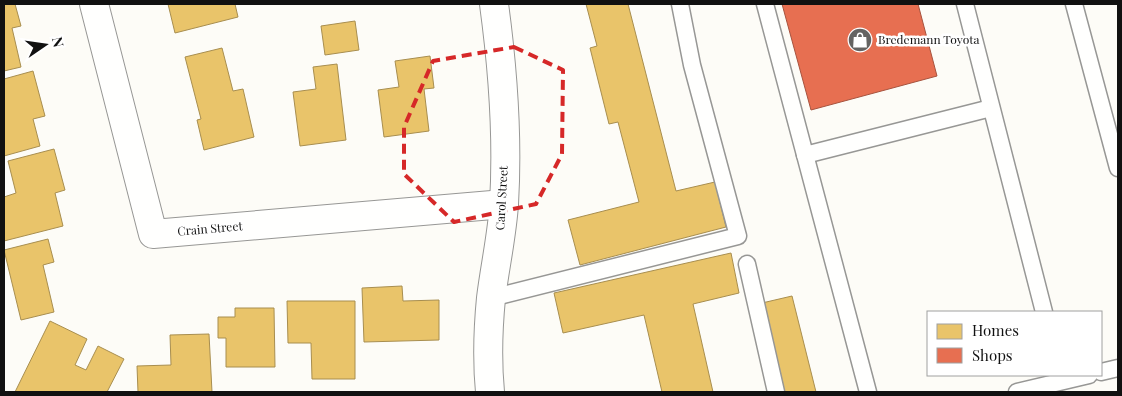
<svg xmlns="http://www.w3.org/2000/svg" width="1122" height="396" viewBox="0 0 1122 396" font-family="'Playfair Display',serif">
	<style>
		.homes { fill: #e9c46a; stroke: #a88e4f }
		.shops { fill: #e76f51; stroke: #a7533e }
		.lines { fill: none; stroke-linecap: round; stroke-linejoin: round }
		.lane-casing { stroke: #979795; stroke-width: 19 }
		.street-casing { stroke: #979795; stroke-width: 30 }
		.lane { stroke: #fffffe; stroke-width: 16 }
		.street { stroke: #fffffe; stroke-width: 28 }
		.marked { fill: none; stroke: #d62828; stroke-width: 4; stroke-dasharray: 10 6; stroke-linejoin: round }
		.labels { text-anchor: middle; stroke-width: 5; stroke-linejoin: round; paint-order: stroke }
		.poi-label { font-size: 12px; fill: #111; stroke: #fff; text-anchor: start }
		.street-label { font-size: 12px; fill: #111; stroke: #fff }
	</style>
	<rect width="100%" height="100%" fill="#fdfcf7"/>
	<!-- homes -->
	<g class="homes">
		<polygon points="4,4 15,4 21,26 12,28 21,67 4,71"/>
		<polygon points="168,4 235,4 238,17 175,33"/>
		<polygon points="586,4 628,4 676,191 715,182 726,227 580,265 568,220 639,202 618,122 609,124 590,48 597,46"/>
		<polygon points="355,21 359,50 325,55 321,26"/>
		<polygon points="222,48 233,91 243,89 254,137 204,150 197,120 201,119 185,57"/>
		<polygon points="430,56 434,88 424,89 429,131 384,137 378,90 399,87 395,61"/>
		<polygon points="337,64 346,140 300,146 293,92 316,89 313,67"/>
		<polygon points="33,71 45,116 33,119 40,146 4,156 4,79"/>
		<polygon points="54,149 65,190 55,193 63,226 4,241 4,197 16,193 8,161"/>
		<polygon points="48,239 54,262 43,265 54,312 21,320 4,250"/>
		<polygon points="731,253 739,293 693,304 713,392 662,392 644,315 563,333 554,293"/>
		<polygon points="402,286 403,301 439,300 439,340 364,342 362,288"/>
		<polygon points="792,296 816,392 784,392 762,303"/>
		<polygon points="287,301 355,301 355,379 312,379 311,343 288,343"/>
		<polygon points="235,308 274,308 275,367 226,367 226,338 218,338 218,317 235,317"/>
		<polygon points="50,321 87,339 75,365 86,370 98,346 124,359 107,392 15,392"/>
		<polygon points="209,334 212,392 138,392 137,366 171,365 170,335"/>
	</g>
	<!-- shops -->
	<polygon class="shops" points="782,4 918,4 937,76 811,110"/>
	<g class="lines">
		<!-- lane casing -->
		<g class="lane-casing">
			<g id="lane">
				<polyline points="765,4 868,392"/>
				<polyline points="965,4 1044,312"/>
				<polyline points="1074,4 1118,168"/>
				<polyline points="805,155 991,108"/>
				<polyline points="747,264 776,392"/>
				<polyline points="491,298 738,236 692,65 680,4"/>
				<polyline points="1101,372 1118,368"/>
				<polyline points="1017,392 1089,375"/>
			</g>
		</g>
		<!-- street casing -->
		<g class="street-casing">
			<g id="street">
				<polyline points="94,4 153,234 504,204"/>
				<path d="M490,392C487,361 488,329 491,298C495,266 502,235 504,204C508,137 503,70 494,4"/>
			</g>
		</g>
		<!-- lane -->
		<use href="#lane" class="lane"/>
		<!-- street -->
		<use href="#street" class="street"/>
	</g>
	<!-- marked area -->
	<path class="marked" d="M514,47L563,70L562,154L536,204L454,222L404,174V127L433,61Z"/>
	<!-- icons -->
	<defs>
		<g id="shop-disc" transform="scale(1.25)"><circle r="9.5" fill="#646362" stroke="#fff"/><path d="M-5-2.5h2.3a2.7 3.5 0 0 1 5.4 0H5L5.5 6h-11ZM-1.5-2.5h3a1.5 2.3 0 0 0-3 0Z" fill="#fff"/></g>
	</defs>
	<g fill-rule="evenodd">
		<use href="#shop-disc" x="860" y="40"/>
	</g>
	<g class="labels">
		<!-- poi labels -->
		<g class="poi-label">
			<text x="878" y="44">Bredemann Toyota</text>
		</g>
		<!-- street labels -->
		<g class="street-label">
			<text transform="translate(502 198) rotate(-87)" y="4">Carol Street</text>
			<text transform="translate(210 229) rotate(-5)" y="4">Crain Street</text>
		</g>
	</g>
	<!-- border -->
	<rect width="1122" height="396" fill="none" stroke="#111111" stroke-width="10"/>
	<!-- legend -->
	<rect x="927" y="311" width="175" height="65" fill="#ffffff" stroke="#a0a0a0"/>
	<rect x="937" y="324" width="25" height="15" fill="#e9c46a" stroke="#a0a0a0"/>
	<text x="972" y="336" font-size="15" fill="#111111">Homes</text>
	<rect x="937" y="348" width="25" height="15" fill="#e76f51" stroke="#a0a0a0"/>
	<text x="972" y="361" font-size="15" fill="#111111">Shops</text>
	<!-- north arrow -->
	<g transform="translate(45 45) rotate(77)" stroke="#ffffff" stroke-width="4" paint-order="stroke">
	<path d="M0-4L9 19L0 12L-9 19Z" fill="#111111"/>
	<text y="-8" font-size="14" font-weight="bold" text-anchor="middle" fill="#111111">N</text>
	</g>
</svg>
